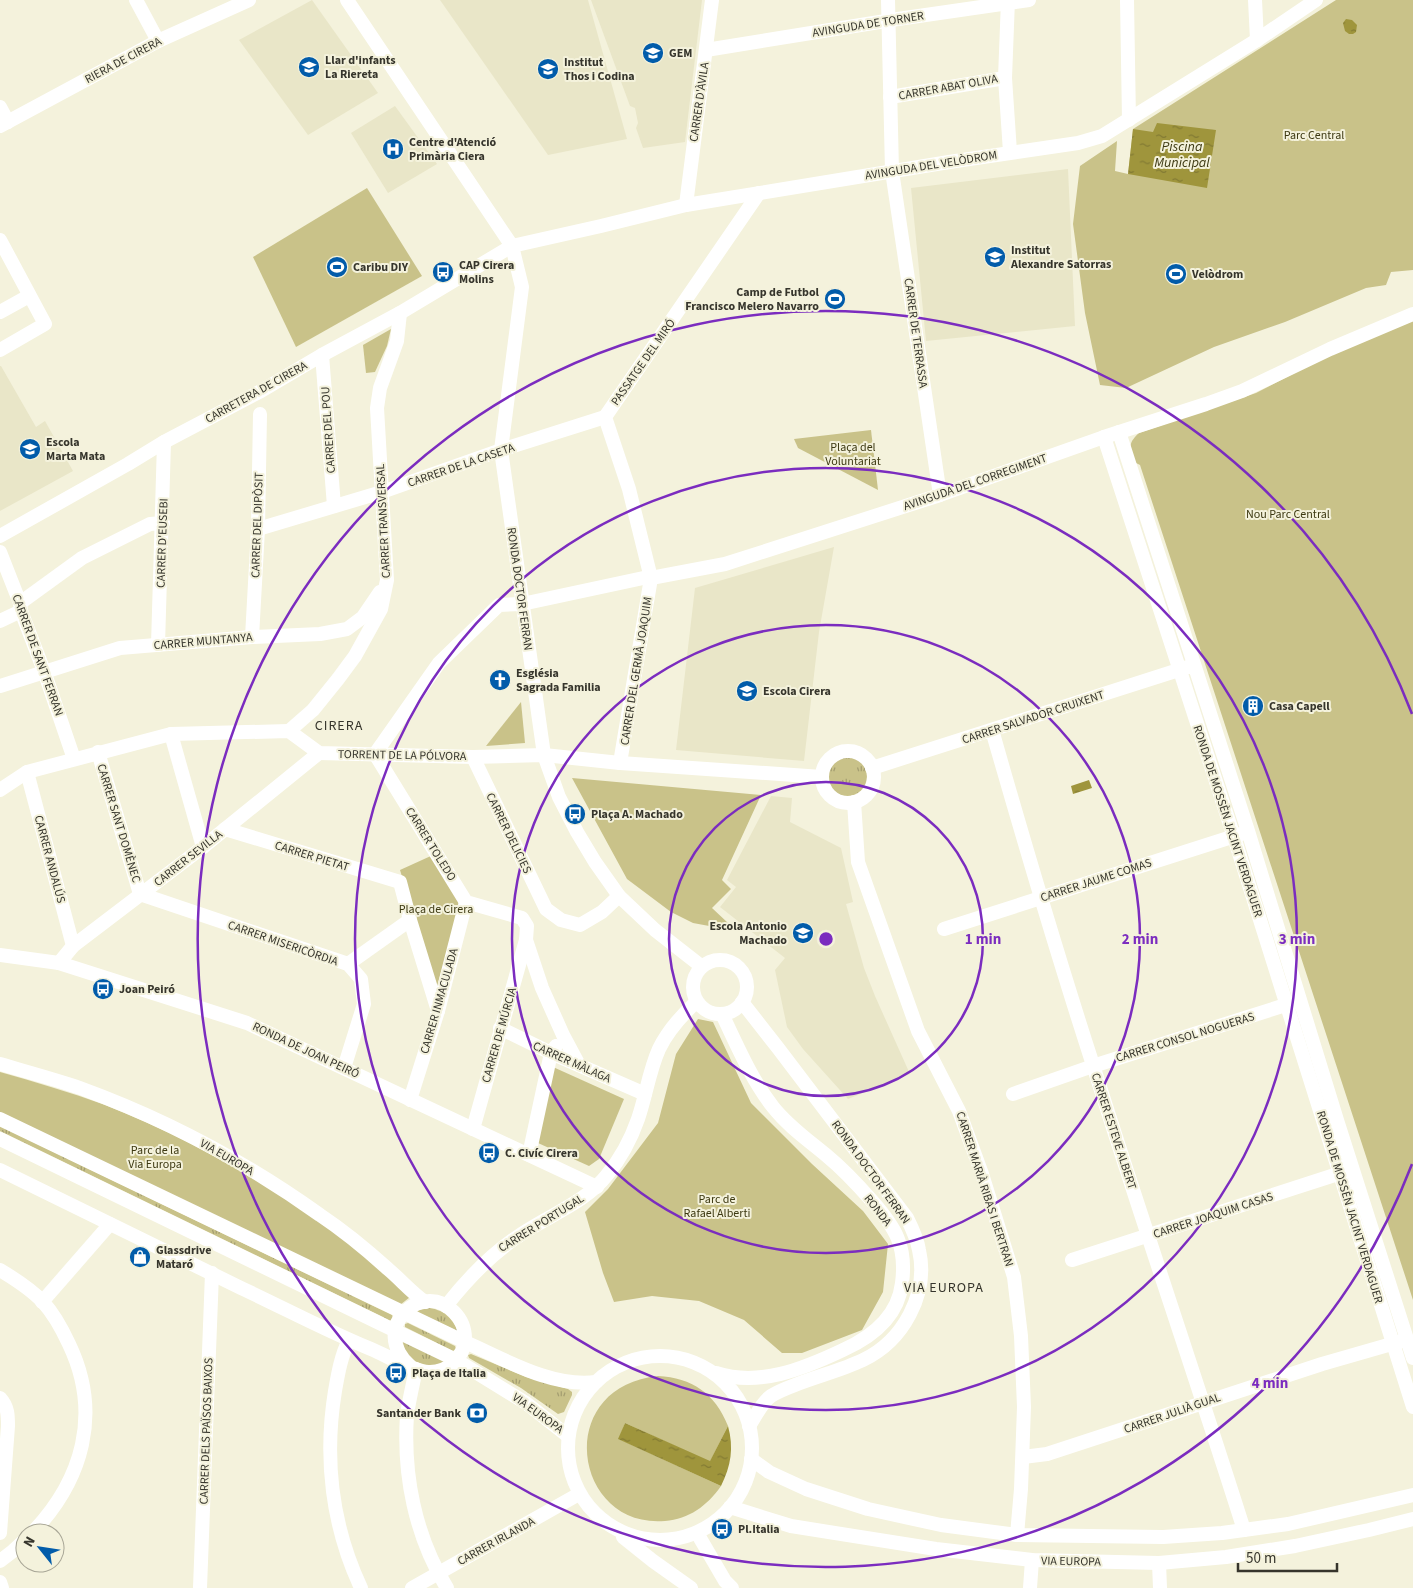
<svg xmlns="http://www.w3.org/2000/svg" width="1413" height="1588" viewBox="0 0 1413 1588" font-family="'Source Sans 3',sans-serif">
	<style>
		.built { fill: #e9e6c8 }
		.grass { fill: url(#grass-tufts) }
		.green { fill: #c9c289 }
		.water { fill: url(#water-ripples) }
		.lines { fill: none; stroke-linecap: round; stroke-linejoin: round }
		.minor { stroke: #fff; stroke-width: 14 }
		.ring { fill: none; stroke: #7b2cbf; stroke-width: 2.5 }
		.labels { text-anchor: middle; stroke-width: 4; stroke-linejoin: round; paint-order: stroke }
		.street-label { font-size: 12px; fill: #36352c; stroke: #f4f2dc }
		.poi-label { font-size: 12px; font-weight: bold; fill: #36352c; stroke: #f4f2dc; text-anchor: start }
		.park-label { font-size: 12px; fill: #3d3912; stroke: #f4f2dc }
		.water-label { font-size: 14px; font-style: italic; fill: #3f3b15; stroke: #f4f2dc }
		.neighbourhood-label { font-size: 14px; letter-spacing: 1px; fill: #36352c; stroke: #f4f2dc }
		.centre { fill: #7b2cbf; stroke: #f4f2dc; stroke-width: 2.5 }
		.ring-label { font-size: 15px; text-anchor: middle; font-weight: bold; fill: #7b2cbf; stroke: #f4f2dc; stroke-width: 4; stroke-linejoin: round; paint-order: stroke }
	</style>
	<defs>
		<pattern id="grass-tufts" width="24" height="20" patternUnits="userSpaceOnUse" patternTransform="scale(1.25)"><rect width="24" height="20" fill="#c9c289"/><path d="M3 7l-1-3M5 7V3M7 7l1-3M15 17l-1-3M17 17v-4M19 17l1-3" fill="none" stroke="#a49e70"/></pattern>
		<pattern id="water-ripples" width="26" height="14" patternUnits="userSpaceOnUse" patternTransform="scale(1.25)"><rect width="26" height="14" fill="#9f953c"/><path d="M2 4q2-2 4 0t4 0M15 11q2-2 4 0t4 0" fill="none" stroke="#827a33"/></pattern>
	</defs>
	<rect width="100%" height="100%" fill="#f4f2dc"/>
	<!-- built -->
	<g class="built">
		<polygon points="312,0 378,93 308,135 239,40"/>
		<polygon points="440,0 588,0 627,139 548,155"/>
		<polygon points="591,0 702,0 685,142 643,148 636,128 638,123 635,108 630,106"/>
		<polygon points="395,106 437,164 388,193 351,133"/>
		<polygon points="1068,169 1075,326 926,341 911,188"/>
		<polygon points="0,366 1,366 36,427 45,421 73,471 0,511"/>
		<polygon points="834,547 819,632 804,761 676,750 695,588"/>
		<polygon points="771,796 792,798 790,822 841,848 853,902 846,904 864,968 875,996 910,1074 848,1099 803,1049 787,1027 775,970 785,958 720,907 736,887 727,880"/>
	</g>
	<!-- grass -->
	<g class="grass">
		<circle cx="847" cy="776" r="20"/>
		<polygon points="0,1126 392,1315 393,1318 390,1321 383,1317 0,1131"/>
		<path d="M430,1308C446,1311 451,1318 459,1332L417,1312L419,1310Z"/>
		<polygon points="408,1323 455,1346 456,1349 453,1351 405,1327 405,1324"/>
		<path d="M403,1341L444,1361L443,1363C439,1364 435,1365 431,1366C417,1366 403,1355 403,1341Z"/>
		<polygon points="471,1354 526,1377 568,1389 572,1392 572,1395 564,1412 558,1414 521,1388 469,1358 468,1355"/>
	</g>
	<!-- green -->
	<g class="green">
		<polygon points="1336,0 1413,0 1413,270 1391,272 1386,285 1366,288 1285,322 1214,347 1126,388 1100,385 1085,313 1073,224 1080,166 1117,141 1115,171 1128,174 1133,129"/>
		<polygon points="367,188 422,276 296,347 253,257"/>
		<path d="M1413,321V1300L1140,465L1134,462C1130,448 1127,444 1139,433L1256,393L1308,366L1360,342Z"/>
		<polygon points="391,329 387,346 375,372 366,373 363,345"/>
		<polygon points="871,430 878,490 798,448 794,439"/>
		<polygon points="521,702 525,743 486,746"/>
		<polygon points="572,778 761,795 722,880 731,889 712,908 728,923 720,928 693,923 671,912 627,879"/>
		<polygon points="433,855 462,908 437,991 400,870"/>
		<polygon points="698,1019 713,1022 751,1103 812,1164 863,1211 888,1244 883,1292 862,1330 802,1353 782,1353 744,1320 699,1301 652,1296 614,1302 603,1273 585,1212 608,1189 658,1123 676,1054"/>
		<polygon points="553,1067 624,1099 599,1159 589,1166 538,1143"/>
		<path d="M0,1072C35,1082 70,1092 105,1105C194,1140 278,1189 354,1247C373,1263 392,1281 410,1297L400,1305L0,1112Z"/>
		<path d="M658,1376C692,1378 715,1393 728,1426L710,1462L625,1423L619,1439L721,1486C707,1506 689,1519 665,1521C573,1529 552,1387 658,1376Z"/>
	</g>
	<!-- water -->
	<g class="water">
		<polygon points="1346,19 1352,20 1357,25 1356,32 1353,34 1349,34 1345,31 1343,23"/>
		<polygon points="1157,123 1216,130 1207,188 1128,174 1133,129 1153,132"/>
		<polygon points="1089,780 1092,788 1073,794 1071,786"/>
		<path d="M625,1423L710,1461L728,1426C734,1448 731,1466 721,1486L618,1439Z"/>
	</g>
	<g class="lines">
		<!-- minor -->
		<g class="minor">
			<polyline points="136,0 158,41"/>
			<polyline points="347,0 512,246 522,287 501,450 544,755 559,797 577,832 595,862 619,896 655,930 701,966"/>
			<polyline points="888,0 892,171 940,495"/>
			<polyline points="1008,0 1005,78 1010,152"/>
			<polyline points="1127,0 1129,120"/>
			<polyline points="1255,0 1257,40"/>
			<polyline points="706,50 898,19 1029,0"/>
			<polyline points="890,97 1005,78"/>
			<polyline points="0,107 8,122"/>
			<polyline points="0,126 158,41 249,0"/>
			<polyline points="686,205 712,0"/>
			<polyline points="0,240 45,324 0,350"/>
			<polyline points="0,312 29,296"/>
			<polyline points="322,355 334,506"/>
			<polyline points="1119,432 1248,831 1337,1120 1413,1358"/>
			<polyline points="1104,437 1234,837 1413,1407"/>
			<polyline points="258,529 382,492 501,450 605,417"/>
			<polyline points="0,536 128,464 164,442 261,391 322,355 400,313 512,246 601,226 686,205 949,162 1078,143 1102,136 1257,40 1316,0"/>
			<polyline points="0,552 20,603 21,611 44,671 74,759"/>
			<polyline points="20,603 82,558 150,524 163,523"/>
			<polyline points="0,621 21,611"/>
			<polyline points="252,637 258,529 260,414"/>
			<polyline points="158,645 164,442"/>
			<polyline points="0,686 120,648 252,637 320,634 347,629 363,617 380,592"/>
			<path d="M992,730C1024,842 1057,954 1093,1065C1142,1221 1195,1375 1244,1530"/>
			<polyline points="289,731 313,710 338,679 355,656 381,609 387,580 377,408 380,388 397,341 400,313"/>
			<polyline points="171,734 203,847"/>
			<circle cx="848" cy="777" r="26"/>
			<polyline points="98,752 140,894 348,964 361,979 364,1004 344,1068"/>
			<polyline points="473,757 546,909 561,920 580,925 602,912 619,896"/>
			<polyline points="620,763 651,578 629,489 605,417 759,193"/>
			<polyline points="872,768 1188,667"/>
			<polyline points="27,772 73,946"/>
			<polyline points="0,790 27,772 171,734 289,731 319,753 473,757 544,755 620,763 822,777"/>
			<polyline points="854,802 858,862 918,1031 959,1111 982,1174 1014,1277 1021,1336 1024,1407 1021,1489 1017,1535"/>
			<polyline points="225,829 400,882 410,920 438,1011"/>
			<polyline points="944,929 1241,834"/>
			<polyline points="0,955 59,963 247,1023 597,1187"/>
			<circle cx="720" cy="987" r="27"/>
			<polyline points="59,963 73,946 203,847 319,753"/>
			<polyline points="348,964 410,920"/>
			<path d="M742,1002L778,1048L907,1218C912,1228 917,1238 919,1250C929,1294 903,1341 863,1360C842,1370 818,1376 795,1385C787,1388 779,1391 771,1396C761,1403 756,1416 749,1426"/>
			<polyline points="500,1028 551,1053 645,1094"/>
			<path d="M0,1064C27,1072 54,1079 80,1088C165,1119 246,1162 320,1215C344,1231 367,1250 388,1269C401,1280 411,1292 425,1302"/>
			<polyline points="579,1065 563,1035 542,988 526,940 527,926 522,918 466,902 375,754 439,663 499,605 522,604 648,577 651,578 725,564 940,495 1104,437 1206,404 1242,391 1330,349 1413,314"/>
			<polyline points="1013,1094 1093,1066 1295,1002"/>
			<polyline points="410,1100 438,1011 466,902"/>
			<path d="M0,1119L465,1342C504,1359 552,1388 596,1382"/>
			<polyline points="473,1129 526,940"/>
			<polyline points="0,1139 375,1321 456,1360 526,1403 568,1436"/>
			<polyline points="529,1155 551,1053 556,1046"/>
			<path d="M0,1170C80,1209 160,1249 241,1288C284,1308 327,1331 371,1349C386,1355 415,1373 430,1372C448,1372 464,1357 465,1339C465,1329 461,1319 454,1312C422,1279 368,1328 410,1366"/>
			<polyline points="1072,1260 1347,1171"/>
			<path d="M0,1270C15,1279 31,1289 43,1302C54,1314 62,1329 69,1344C102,1413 83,1480 32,1533"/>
			<polyline points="42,1302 110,1224"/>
			<path d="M446,1306C468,1278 491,1254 520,1235C549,1215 585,1203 607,1175C621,1158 631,1139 638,1119C646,1096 649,1071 659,1049C668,1030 681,1016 696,1002"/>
			<path d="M349,1340C341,1356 338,1374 335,1391C324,1458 332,1526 361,1588"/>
			<circle cx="660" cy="1448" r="92"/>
			<path d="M416,1369C413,1384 409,1400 407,1415C403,1475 415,1536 447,1588"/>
			<path d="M716,1373C759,1387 803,1369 843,1350C872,1337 898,1317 902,1283C907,1246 895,1227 872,1201C858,1185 843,1169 826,1155C808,1140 788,1126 773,1107C751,1079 737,1045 722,1014"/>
			<path d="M0,1398C8,1407 8,1415 8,1426L0,1533"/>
			<polyline points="1023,1457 1047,1454 1322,1364 1402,1341"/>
			<polyline points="751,1459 769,1472 806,1489 868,1509 941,1525 1017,1535 1163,1537 1222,1533 1288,1524 1413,1495"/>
			<polyline points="730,1507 791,1526 936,1549 1032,1560 1159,1563 1226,1557 1295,1546 1369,1530 1413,1519"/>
			<polyline points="697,1533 725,1581 732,1588"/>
			<polyline points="623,1537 653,1561 691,1588"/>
			<polyline points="0,1561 13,1551 25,1540"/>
			<polyline points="1159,1563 1160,1588"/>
			<polyline points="0,1582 2,1588"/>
			<polyline points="200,1588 212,1273"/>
			<polyline points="412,1588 579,1494"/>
			<polyline points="1030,1588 1032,1560"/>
		</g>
	</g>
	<!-- distance rings -->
	<g class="ring">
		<circle cx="826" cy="939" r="157"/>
		<circle cx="826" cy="939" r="314"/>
		<circle cx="826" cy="939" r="471"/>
		<path d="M1412 1164A628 628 0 1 1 1412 714"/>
	</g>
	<!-- icons -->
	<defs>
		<g id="school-disc" transform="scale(1.125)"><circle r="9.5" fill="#025caa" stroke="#f4f2dc"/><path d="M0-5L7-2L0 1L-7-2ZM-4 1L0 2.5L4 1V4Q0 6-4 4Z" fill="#fff"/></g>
		<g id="hospital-disc" transform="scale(1.125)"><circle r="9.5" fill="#025caa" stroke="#f4f2dc"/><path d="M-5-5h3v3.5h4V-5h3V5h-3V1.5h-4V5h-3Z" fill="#fff"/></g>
		<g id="stadium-disc" transform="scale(1.125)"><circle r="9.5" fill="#025caa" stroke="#f4f2dc"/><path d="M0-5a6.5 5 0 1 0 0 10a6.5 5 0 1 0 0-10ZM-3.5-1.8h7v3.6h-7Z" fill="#fff"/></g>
		<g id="bus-disc" transform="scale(1.125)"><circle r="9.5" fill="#025caa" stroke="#f4f2dc"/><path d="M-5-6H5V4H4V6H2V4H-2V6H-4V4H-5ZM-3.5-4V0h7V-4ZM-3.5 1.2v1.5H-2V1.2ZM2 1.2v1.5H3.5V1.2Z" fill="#fff"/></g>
		<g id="church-disc" transform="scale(1.125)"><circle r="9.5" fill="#025caa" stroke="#f4f2dc"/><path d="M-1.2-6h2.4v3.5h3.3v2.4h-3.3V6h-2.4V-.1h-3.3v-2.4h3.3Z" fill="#fff"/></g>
		<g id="building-disc" transform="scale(1.125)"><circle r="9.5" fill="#025caa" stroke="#f4f2dc"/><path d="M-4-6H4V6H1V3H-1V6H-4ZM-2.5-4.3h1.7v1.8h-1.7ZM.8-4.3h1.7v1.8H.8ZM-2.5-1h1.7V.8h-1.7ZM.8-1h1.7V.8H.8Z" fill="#fff"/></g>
		<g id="shop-disc" transform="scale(1.125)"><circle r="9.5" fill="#025caa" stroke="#f4f2dc"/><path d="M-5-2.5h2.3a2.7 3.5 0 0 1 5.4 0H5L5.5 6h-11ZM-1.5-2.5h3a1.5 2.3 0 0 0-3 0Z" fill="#fff"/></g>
		<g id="bank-disc" transform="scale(1.125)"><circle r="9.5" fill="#025caa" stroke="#f4f2dc"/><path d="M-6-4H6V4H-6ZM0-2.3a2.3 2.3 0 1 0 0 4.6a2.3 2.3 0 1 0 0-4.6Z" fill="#fff"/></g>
	</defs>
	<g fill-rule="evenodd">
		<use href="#school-disc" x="653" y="53"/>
		<use href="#school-disc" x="309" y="67"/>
		<use href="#school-disc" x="548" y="69"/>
		<use href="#hospital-disc" x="393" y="149"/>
		<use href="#school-disc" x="995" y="257"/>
		<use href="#stadium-disc" x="337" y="267"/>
		<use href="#bus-disc" x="443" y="272"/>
		<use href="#stadium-disc" x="1176" y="274"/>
		<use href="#stadium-disc" x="835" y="299"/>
		<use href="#school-disc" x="30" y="449"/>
		<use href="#church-disc" x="500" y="680"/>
		<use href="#school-disc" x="747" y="691"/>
		<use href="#building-disc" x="1253" y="706"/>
		<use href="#bus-disc" x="575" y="814"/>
		<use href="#school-disc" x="803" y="933"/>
		<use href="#bus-disc" x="103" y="989"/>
		<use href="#bus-disc" x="489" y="1153"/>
		<use href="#shop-disc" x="140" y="1257"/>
		<use href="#bus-disc" x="396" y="1373"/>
		<use href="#bank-disc" x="477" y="1413"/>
		<use href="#bus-disc" x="722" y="1529"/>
	</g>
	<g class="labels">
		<!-- street labels -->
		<g class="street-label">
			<text transform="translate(868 24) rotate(-9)" y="4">AVINGUDA DE TORNER</text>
			<text transform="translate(123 60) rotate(-28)" y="4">RIERA DE CIRERA</text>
			<text transform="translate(948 87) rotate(-10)" y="4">CARRER ABAT OLIVA</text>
			<text transform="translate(699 102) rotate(-82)" y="4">CARRER D'ÀVILA</text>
			<text transform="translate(931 165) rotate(-9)" y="4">AVINGUDA DEL VELÒDROM</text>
			<text transform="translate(916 333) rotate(82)" y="4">CARRER DE TERRASSA</text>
			<text transform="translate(643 362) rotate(-55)" y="4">PASSATGE DEL MIRÓ</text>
			<text transform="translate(256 392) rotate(-29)" y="4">CARRETERA DE CIRERA</text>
			<text transform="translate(328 430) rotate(-94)" y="4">CARRER DEL POU</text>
			<text transform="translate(461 465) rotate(-19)" y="4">CARRER DE LA CASETA</text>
			<text transform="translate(975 482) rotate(-19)" y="4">AVINGUDA DEL CORREGIMENT</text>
			<text transform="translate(383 521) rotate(-93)" y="4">CARRER TRANSVERSAL</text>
			<text transform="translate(257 525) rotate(-88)" y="4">CARRER DEL DIPÒSIT</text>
			<text transform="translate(162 543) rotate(-88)" y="4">CARRER D'EUSEBI</text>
			<text transform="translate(520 589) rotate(82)" y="4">RONDA DOCTOR FERRAN</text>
			<text transform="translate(203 641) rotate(-5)" y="4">CARRER MUNTANYA</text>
			<text transform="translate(38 655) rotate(70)" y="4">CARRER DE SANT FERRAN</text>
			<text transform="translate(636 671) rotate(-81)" y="4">CARRER DEL GERMÀ JOAQUIM</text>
			<text transform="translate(1033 717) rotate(-18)" y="4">CARRER SALVADOR CRUIXENT</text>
			<text transform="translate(402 755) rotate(1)" y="4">TORRENT DE LA PÓLVORA</text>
			<text transform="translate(1228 821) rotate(72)" y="4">RONDA DE MOSSÈN JACINT VERDAGUER</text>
			<text transform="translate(119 823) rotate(73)" y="4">CARRER SANT DOMÈNEC</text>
			<text transform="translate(509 833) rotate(64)" y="4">CARRER DELICIES</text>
			<text transform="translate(431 844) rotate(58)" y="4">CARRER TOLEDO</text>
			<text transform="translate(312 856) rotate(17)" y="4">CARRER PIETAT</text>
			<text transform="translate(188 858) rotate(-38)" y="4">CARRER SEVILLA</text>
			<text transform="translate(50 859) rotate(75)" y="4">CARRER ANDALÚS</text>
			<text transform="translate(1096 880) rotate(-18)" y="4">CARRER JAUME COMAS</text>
			<text transform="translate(283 943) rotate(19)" y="4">CARRER MISERICÒRDIA</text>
			<text transform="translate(439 1001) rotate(-74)" y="4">CARRER INMACULADA</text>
			<text transform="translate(499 1035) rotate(-74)" y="4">CARRER DE MÚRCIA</text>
			<text transform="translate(1185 1037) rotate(-17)" y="4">CARRER CONSOL NOGUERAS</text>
			<text transform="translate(306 1050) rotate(25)" y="4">RONDA DE JOAN PEIRÓ</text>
			<text transform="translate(572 1062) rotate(24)" y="4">CARRER MÀLAGA</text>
			<text transform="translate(1114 1131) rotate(72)" y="4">CARRER ESTEVE ALBERT</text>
			<text transform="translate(227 1157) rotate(30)" y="4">VIA EUROPA</text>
			<text transform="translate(871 1172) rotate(54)" y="4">RONDA DOCTOR FERRAN</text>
			<text transform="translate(985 1189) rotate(72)" y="4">CARRER MARIÀ RIBAS I BERTRAN</text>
			<text transform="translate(1350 1207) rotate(73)" y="4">RONDA DE MOSSÈN JACINT VERDAGUER</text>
			<text transform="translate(878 1210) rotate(52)" y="4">RONDA</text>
			<text transform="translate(1213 1215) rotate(-18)" y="4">CARRER JOAQUIM CASAS</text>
			<text transform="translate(541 1223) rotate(-32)" y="4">CARRER PORTUGAL</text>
			<text transform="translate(538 1413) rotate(36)" y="4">VIA EUROPA</text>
			<text transform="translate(1172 1413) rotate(-19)" y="4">CARRER JULIÀ GUAL</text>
			<text transform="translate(206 1431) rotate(-88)" y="4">CARRER DELS PAÏSOS BAIXOS</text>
			<text transform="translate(496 1541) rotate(-29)" y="4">CARRER IRLANDA</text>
			<text transform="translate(1071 1561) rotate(1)" y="4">VIA EUROPA</text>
		</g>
		<!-- poi labels -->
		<g class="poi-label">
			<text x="669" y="57">GEM</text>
			<text x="325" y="64">Llar d'infants<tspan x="325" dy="14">La Riereta</tspan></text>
			<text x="564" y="66">Institut<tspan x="564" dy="14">Thos i Codina</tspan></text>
			<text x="409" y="146">Centre d'Atenció<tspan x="409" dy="14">Primària Ciera</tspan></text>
			<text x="1011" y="254">Institut<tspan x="1011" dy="14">Alexandre Satorras</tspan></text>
			<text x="459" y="269">CAP Cirera<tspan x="459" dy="14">Molins</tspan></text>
			<text x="353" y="271">Caribu DIY</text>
			<text x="1192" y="278">Velòdrom</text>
			<text x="819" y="296" text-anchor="end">Camp de Futbol<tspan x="819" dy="14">Francisco Melero Navarro</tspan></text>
			<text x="46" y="446">Escola<tspan x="46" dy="14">Marta Mata</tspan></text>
			<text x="516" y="677">Església<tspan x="516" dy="14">Sagrada Familia</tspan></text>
			<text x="763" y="695">Escola Cirera</text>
			<text x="1269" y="710">Casa Capell</text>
			<text x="591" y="818">Plaça A. Machado</text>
			<text x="787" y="930" text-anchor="end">Escola Antonio<tspan x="787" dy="14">Machado</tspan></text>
			<text x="119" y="993">Joan Peiró</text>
			<text x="505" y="1157">C. Civíc Cirera</text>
			<text x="156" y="1254">Glassdrive<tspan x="156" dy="14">Mataró</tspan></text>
			<text x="412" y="1377">Plaça de Italia</text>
			<text x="461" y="1417" text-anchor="end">Santander Bank</text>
			<text x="738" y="1533">Pl.Italia</text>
		</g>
		<!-- park labels -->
		<g class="park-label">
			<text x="1314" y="139">Parc Central</text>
			<text x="853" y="451">Plaça del<tspan x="853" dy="14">Voluntariat</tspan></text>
			<text x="1288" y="518">Nou Parc Central</text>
			<text x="436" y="913">Plaça de Cirera</text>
			<text x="155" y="1154">Parc de la<tspan x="155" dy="14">Via Europa</tspan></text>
			<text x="717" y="1203">Parc de<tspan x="717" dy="14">Rafael Alberti</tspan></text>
		</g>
		<!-- water labels -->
		<g class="water-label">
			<text x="1182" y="151">Piscina<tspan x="1182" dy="16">Municipal</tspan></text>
		</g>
		<!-- neighbourhood labels -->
		<g class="neighbourhood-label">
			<text x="339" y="730">CIRERA</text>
			<text x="944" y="1292">VIA EUROPA</text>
		</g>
	</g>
	<circle cx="826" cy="939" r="8" class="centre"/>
	<g class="ring-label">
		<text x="983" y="944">1 min</text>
		<text x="1140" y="944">2 min</text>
		<text x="1297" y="944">3 min</text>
		<text x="1270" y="1388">4 min</text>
	</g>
	<!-- north arrow -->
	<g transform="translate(40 1548) rotate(300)"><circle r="24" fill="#f4f2dc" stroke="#a8a696"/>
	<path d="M0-4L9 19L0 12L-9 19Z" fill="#025caa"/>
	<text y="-8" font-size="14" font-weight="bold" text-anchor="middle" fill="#36352c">N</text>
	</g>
	<!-- scale -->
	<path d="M1238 1563v8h99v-8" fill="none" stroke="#36352c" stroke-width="2.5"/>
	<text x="1246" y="1563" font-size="15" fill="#36352c" stroke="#f4f2dc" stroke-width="4" paint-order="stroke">50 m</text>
</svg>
